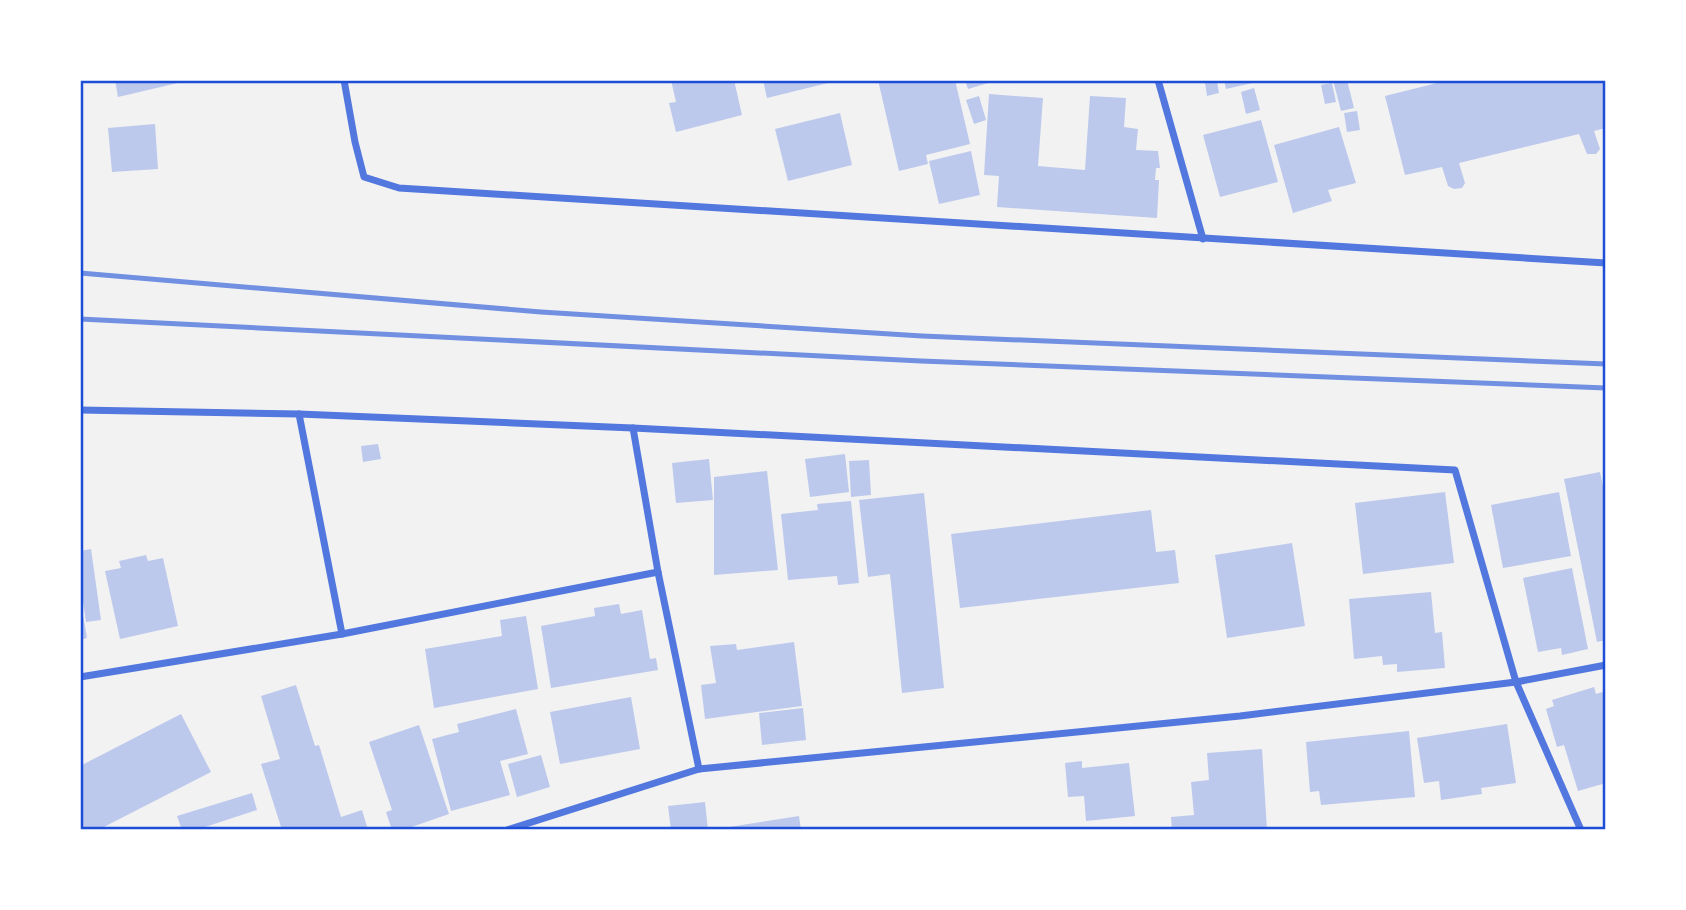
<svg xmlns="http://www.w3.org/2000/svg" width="1686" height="910" viewBox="0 0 1686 910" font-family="'PT Sans',sans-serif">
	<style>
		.building { fill: #bdc9ec }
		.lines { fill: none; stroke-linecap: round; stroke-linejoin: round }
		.minor { stroke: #5277de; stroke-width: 7 }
		.rail { stroke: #7290e2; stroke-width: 5 }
		.neatline { fill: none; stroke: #1d4ed8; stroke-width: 2.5 }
	</style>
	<rect width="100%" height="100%" fill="#f2f2f2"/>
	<!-- building -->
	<g class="building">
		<polygon points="115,80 182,80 182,82 118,97"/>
		<polygon points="671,80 734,80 742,115 676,132 669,103 676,102"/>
		<polygon points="763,80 836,80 836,81 767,98"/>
		<polygon points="878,80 955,80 970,144 926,155 928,164 899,171"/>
		<polygon points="965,80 995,80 995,81 968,89"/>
		<polygon points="1224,80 1257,80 1257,82 1226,89"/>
		<polygon points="1333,80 1347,80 1354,108 1341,111"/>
		<polygon points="1449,80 1606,80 1606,128 1594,131 1600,149 1596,154 1587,154 1579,134 1459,163 1465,183 1462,188 1454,189 1448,186 1442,167 1405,175 1385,96"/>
		<polygon points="1217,81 1219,93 1207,96 1205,83"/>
		<polygon points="1332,83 1336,102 1325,104 1321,85"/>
		<polygon points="1254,88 1260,110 1246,114 1241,92"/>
		<polygon points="989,94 1043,98 1038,166 1085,170 1090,96 1126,98 1124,127 1138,129 1136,150 1158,151 1160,168 1156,168 1155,180 1159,180 1157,218 997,207 999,176 984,175"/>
		<polygon points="979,96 986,120 974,124 966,100"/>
		<polygon points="1357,111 1360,130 1347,132 1344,113"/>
		<polygon points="840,113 852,165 788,181 775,129"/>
		<polygon points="1261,120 1278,182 1220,197 1203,135"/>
		<polygon points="155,124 158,169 112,172 108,128"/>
		<polygon points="1339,127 1356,183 1328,190 1332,201 1293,213 1274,145"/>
		<polygon points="971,151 980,195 939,204 929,161"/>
		<polygon points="378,444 381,459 363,462 361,446"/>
		<polygon points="845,454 849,492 810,497 805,459"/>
		<polygon points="709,459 713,500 676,503 672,463"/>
		<polygon points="869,460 871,495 851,497 849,461"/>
		<polygon points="767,471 778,570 714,575 714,477"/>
		<polygon points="1600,472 1603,486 1606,485 1606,640 1597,642 1564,479"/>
		<polygon points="1445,492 1454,563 1363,574 1355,503"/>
		<polygon points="1559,492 1571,556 1503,568 1491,505"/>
		<polygon points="924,493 944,688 902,693 890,574 868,577 859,500"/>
		<polygon points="851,501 859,583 838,585 837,576 788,580 781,514 818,510 817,504"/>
		<polygon points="1151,510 1156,552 1175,550 1179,583 960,608 951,534"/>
		<polygon points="1292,543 1305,626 1227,638 1215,555"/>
		<polygon points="91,549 101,620 86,622 80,581 80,551"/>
		<polygon points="146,555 148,561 163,558 178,626 120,639 105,571 121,568 119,561"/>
		<polygon points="1572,568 1588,649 1562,655 1561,648 1538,652 1523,578"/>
		<polygon points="1431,592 1435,633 1442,632 1445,668 1397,672 1397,664 1383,665 1382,656 1354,659 1349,599"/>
		<polygon points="619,604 621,614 642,610 650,659 656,658 658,670 551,688 541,626 595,616 594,608"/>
		<polygon points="80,609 82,609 87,638 80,640"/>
		<polygon points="526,616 538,689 434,708 425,649 502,636 500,620"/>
		<polygon points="794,642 802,706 705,719 701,685 716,683 710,646 736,644 737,650"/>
		<polygon points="296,685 315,746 319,745 341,817 362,810 368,830 282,830 261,764 280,759 261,696"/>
		<polygon points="1594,687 1596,694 1606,691 1606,783 1578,791 1564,745 1557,747 1546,709 1554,706 1552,700"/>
		<polygon points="631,697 640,749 560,764 550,712"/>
		<polygon points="803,708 806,740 762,745 759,713"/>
		<polygon points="516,709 528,754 500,761 510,795 451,811 432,739 459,732 457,724"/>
		<polygon points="181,714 211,772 98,830 80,830 80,766"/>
		<polygon points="1507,724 1516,783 1481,788 1482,794 1441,800 1439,781 1424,783 1417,738"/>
		<polygon points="419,725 449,814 403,830 392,830 386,812 392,810 369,742"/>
		<polygon points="1409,731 1415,797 1321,805 1319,791 1310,792 1306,742"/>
		<polygon points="1262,749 1267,830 1172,830 1171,817 1194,815 1191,782 1209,780 1207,753"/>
		<polygon points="541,755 550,787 517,797 508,764"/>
		<polygon points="1082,761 1082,768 1129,763 1135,816 1086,821 1084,796 1068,797 1065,763"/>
		<polygon points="252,793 257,810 196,830 182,830 177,816"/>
		<polygon points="705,802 708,830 671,830 668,806"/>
		<polygon points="799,816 801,830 723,830 723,828"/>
	</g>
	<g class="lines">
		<!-- minor -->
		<g class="minor">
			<polyline points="344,80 355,142 364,177 399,188 1606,263"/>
			<polyline points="1158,80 1203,239"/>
			<polyline points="80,410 299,414 633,428 1455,470 1516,682 1581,830"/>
			<polyline points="299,414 342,634"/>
			<polyline points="633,428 658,572 699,769"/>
			<polyline points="80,677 342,634 658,572"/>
			<polyline points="507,830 699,769 1240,716 1516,682 1606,665"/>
		</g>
		<!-- rail -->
		<g class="rail">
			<polyline points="80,273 541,312 922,336 1606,364"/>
			<polyline points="80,319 921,361 1606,388"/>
		</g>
	</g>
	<!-- border -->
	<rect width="1686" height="910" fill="none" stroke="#ffffff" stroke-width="164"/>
	<rect x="82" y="82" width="1522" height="746" class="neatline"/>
</svg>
